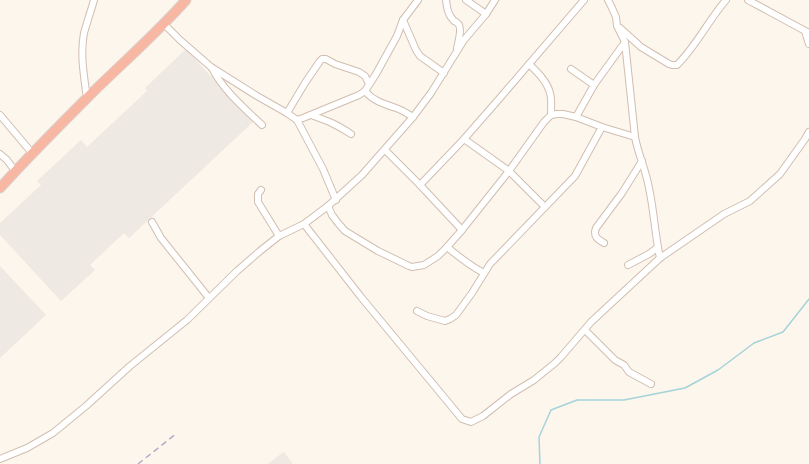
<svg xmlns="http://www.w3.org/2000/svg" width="809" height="464" viewBox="0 0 809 464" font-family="Raleway,sans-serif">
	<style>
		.industrial { fill: #efe9e4 }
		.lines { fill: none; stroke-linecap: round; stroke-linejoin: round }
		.stream { stroke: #a5d3da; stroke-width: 1.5 }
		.minor-casing { stroke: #d1beb0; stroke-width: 8 }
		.highway-casing { stroke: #dad1cd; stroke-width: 11 }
		.minor { stroke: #fff; stroke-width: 6 }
		.highway { stroke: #f7b7a3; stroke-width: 9 }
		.rail { stroke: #b9a8c9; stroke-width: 1.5; stroke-dasharray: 6 4; stroke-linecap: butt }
	</style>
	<rect width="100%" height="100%" fill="#fdf6ec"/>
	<!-- industrial -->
	<g class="industrial">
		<polygon points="186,49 253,122 129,238 124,233 90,265 95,270 61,301 0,235 0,223 41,185 37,181 81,140 87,147 147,91 145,88"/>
		<polygon points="0,266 46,315 0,358"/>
		<polygon points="284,452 293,464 268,464 278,456"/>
	</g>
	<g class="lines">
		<!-- stream -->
		<polyline class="stream" points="540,464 539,437 551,410 577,400 624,400 685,388 718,370 754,343 783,332 809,299"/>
		<!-- minor casing -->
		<g class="minor-casing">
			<g id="minor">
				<path d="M446,0C447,8 448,15 454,21C455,21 459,24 459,25C462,30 458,43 457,48"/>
				<polyline points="466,0 486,14"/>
				<path d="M608,0L612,8L616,17L617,26L625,42L635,137C638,154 646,170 649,188C654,211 655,235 660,258"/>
				<polyline points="748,0 809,33"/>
				<polyline points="403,20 416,50 420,56 444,73"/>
				<polyline points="164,24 180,40 211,67 257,96 287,113 297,120 323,169 336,200"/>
				<path d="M620,28L641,47L669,64L672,65H677C697,45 708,21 726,0"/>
				<polyline points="805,31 809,44"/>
				<path d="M529,64C537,72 547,81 550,93C552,100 551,108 551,115"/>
				<path d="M212,68C223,90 244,108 262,125"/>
				<polyline points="571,69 594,85"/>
				<path d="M365,91C373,101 384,104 396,108C402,110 408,114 413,117"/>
				<path d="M87,98C84,77 80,54 84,33C87,22 91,11 94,0"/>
				<polyline points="287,113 305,83 320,61 322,59 326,59 335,64 359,72 365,76 369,84"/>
				<polyline points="0,115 32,153"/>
				<path d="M311,115C328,121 336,124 351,134"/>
				<polyline points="576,117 594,85 625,42"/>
				<polyline points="297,120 303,118 359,95 365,91 376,74 397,36 403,20 418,0"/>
				<polyline points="464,139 509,171 545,207"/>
				<polyline points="385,150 420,185 464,139 499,99 584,0"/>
				<polyline points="0,154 7,160 15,171"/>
				<polyline points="420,185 462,230"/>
				<polyline points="261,190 258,194 258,202 279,236"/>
				<polyline points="328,206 332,215 338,223 345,231 378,251 409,266 412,267 424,265 438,256 447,247 462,230 509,171 544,122 551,115 557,114 563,114 576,117 602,127 635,137"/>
				<polyline points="152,222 161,238 209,298"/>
				<polyline points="304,224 361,297 462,419 471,422 483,416 511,394 534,380 555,363 561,357 591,322 660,258 724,214 750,201 780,174 805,139 809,132"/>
				<path d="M604,243C597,239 593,236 596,228L622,193L642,161"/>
				<path d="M447,247C459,257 470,266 484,273"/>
				<polyline points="628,265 649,254 657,248"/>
				<polyline points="417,311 427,316 445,321 450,319 456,315 472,293 490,264 575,176 602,127"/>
				<polyline points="585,330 615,360 624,365 629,372 651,384"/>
				<polyline points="0,459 27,448 53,433 86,406 130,366 187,320 237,271 260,251 279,236 304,224 328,206 362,175 413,117 431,93 464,40 486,14 495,0"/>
			</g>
		</g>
		<!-- highway casing -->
		<g class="highway-casing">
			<path id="highway" d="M0,188C28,157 57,128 87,98C120,65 155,35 186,0"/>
		</g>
		<!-- minor -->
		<use href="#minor" class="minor"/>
		<!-- highway -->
		<use href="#highway" class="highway"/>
		<!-- rail -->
		<polyline class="rail" points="138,464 177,433"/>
	</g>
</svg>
